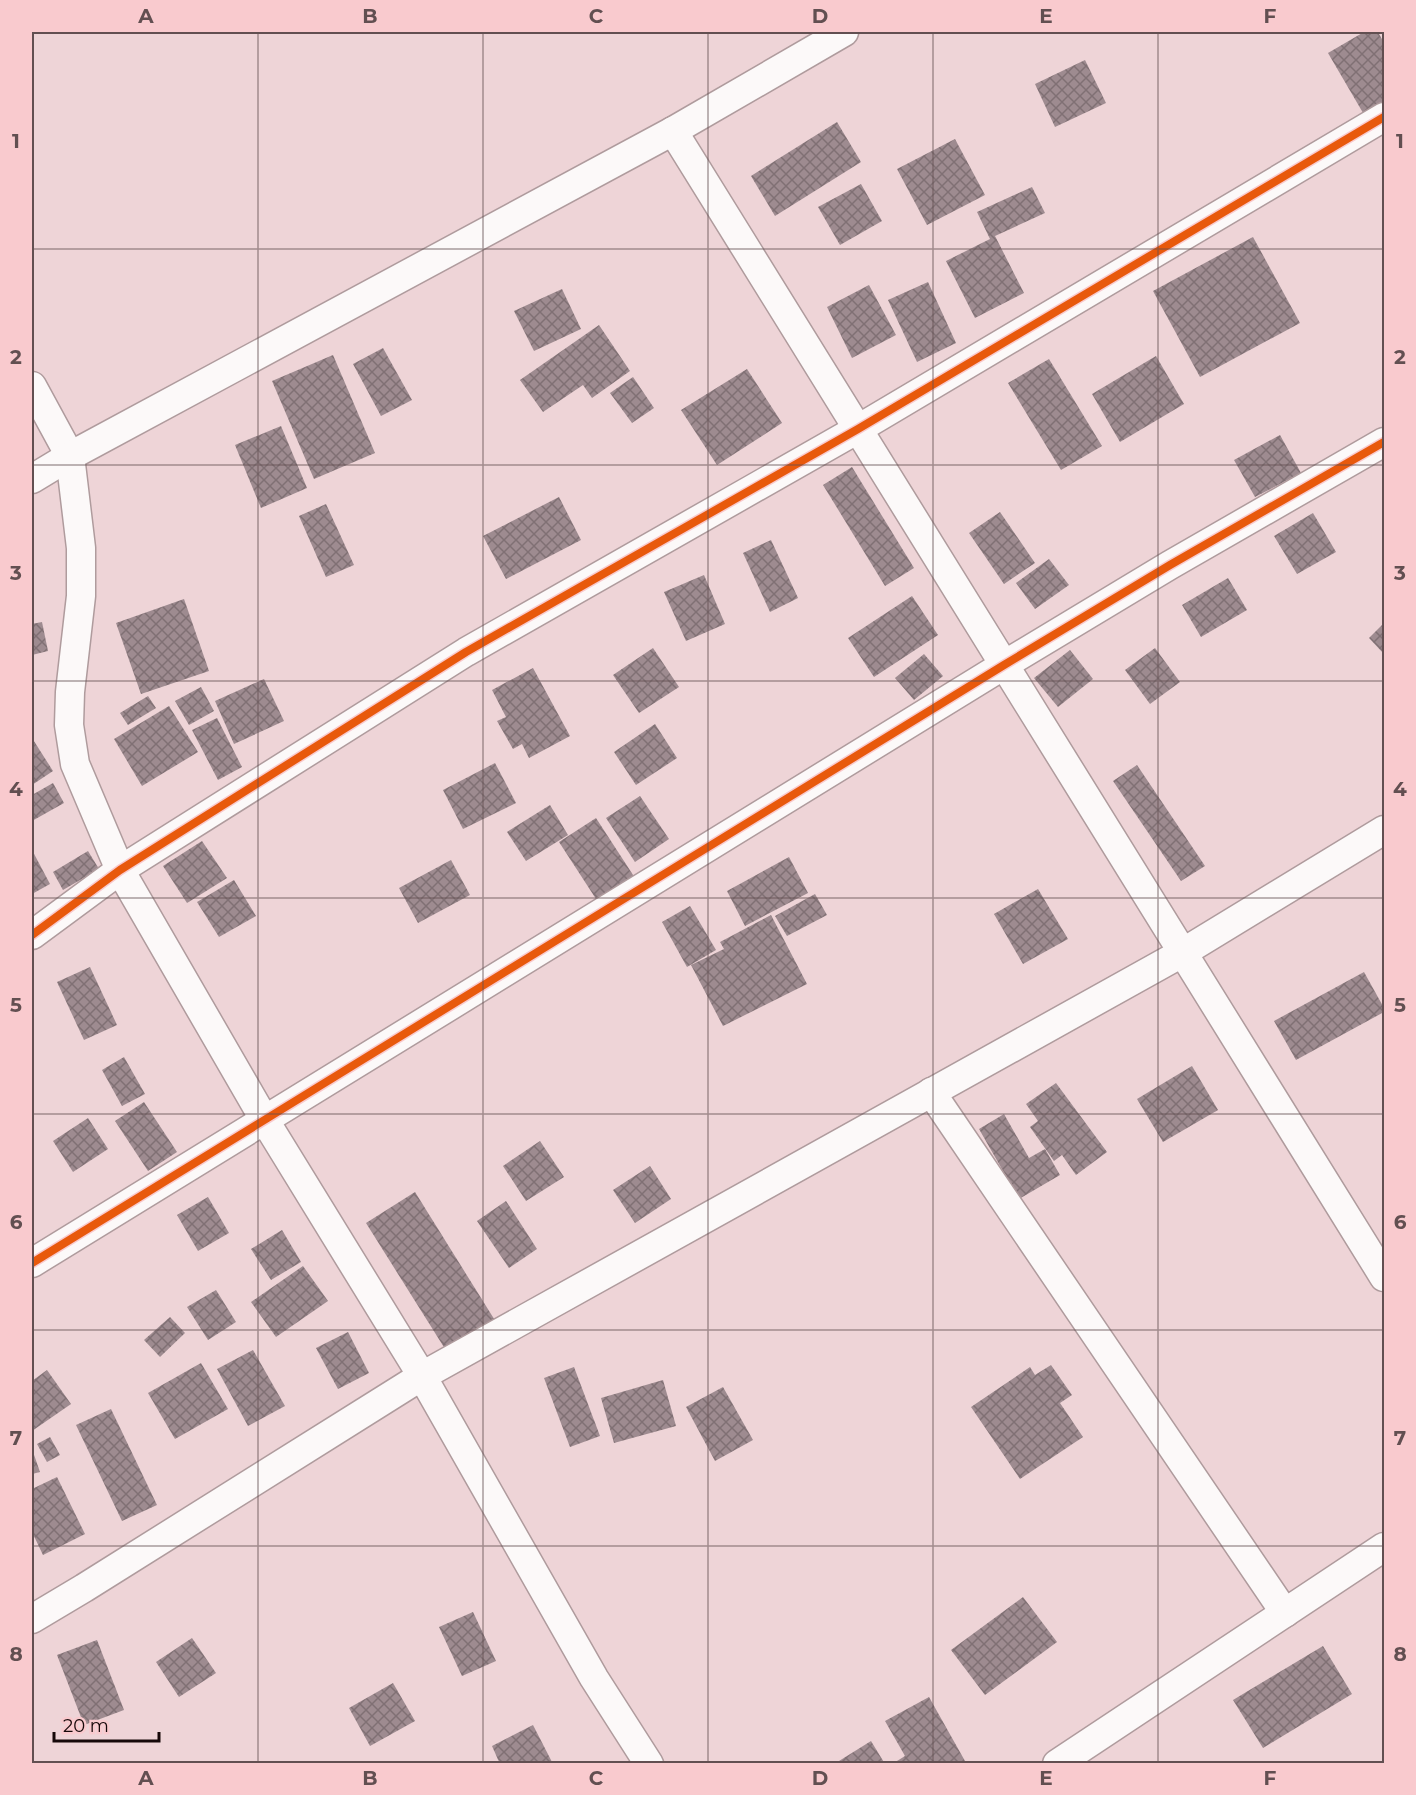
<svg xmlns="http://www.w3.org/2000/svg" width="1416" height="1795" viewBox="0 0 1416 1795" font-family="Montserrat,sans-serif">
	<style>
		.building { fill: url(#building-cross-hatch) }
		.lines { fill: none; stroke-linecap: round; stroke-linejoin: round }
		.minor-casing { stroke: #af9b9d; stroke-width: 31 }
		.minor { stroke: #fcf9f9; stroke-width: 28 }
		.cycleway-casing { stroke: #f9cace; stroke-width: 11 }
		.cycleway { stroke: #e8590c; stroke-width: 8 }
		.grid { fill: none; stroke: #624f51; stroke-width: 1.5; stroke-opacity: 0.55 }
		.neatline { fill: none; stroke: #624f51; stroke-width: 2 }
		.grid-label { font-size: 20px; text-anchor: middle; font-weight: bold; fill: #624f51 }
	</style>
	<defs>
		<pattern id="building-cross-hatch" width="8" height="8" patternUnits="userSpaceOnUse" patternTransform="scale(1.5)"><rect width="8" height="8" fill="#9e8b90"/><path d="M0 0l8 8M0 8l8-8" fill="none" stroke="#807074"/></pattern>
	</defs>
	<rect width="100%" height="100%" fill="#eed4d7"/>
	<!-- building -->
	<g class="building">
		<polygon points="1364,32 1378,32 1384,43 1384,107 1366,118 1328,53"/>
		<polygon points="1085,60 1106,103 1055,127 1035,84"/>
		<polygon points="837,122 861,162 775,216 751,176"/>
		<polygon points="955,139 985,195 927,225 897,169"/>
		<polygon points="861,184 882,221 840,245 818,207"/>
		<polygon points="1032,187 1045,213 995,236 1024,293 975,318 946,261 990,239 977,212"/>
		<polygon points="1253,237 1300,323 1200,377 1153,291"/>
		<polygon points="928,282 956,343 917,362 888,300"/>
		<polygon points="869,285 896,335 852,358 827,307"/>
		<polygon points="562,289 581,329 534,351 514,311"/>
		<polygon points="599,325 630,371 592,398 583,385 543,412 520,380"/>
		<polygon points="383,348 412,400 381,416 353,364"/>
		<polygon points="333,355 375,453 314,479 272,381"/>
		<polygon points="1156,356 1184,404 1120,442 1092,394"/>
		<polygon points="1049,359 1102,446 1061,470 1008,383"/>
		<polygon points="747,369 782,423 717,465 681,410"/>
		<polygon points="633,377 654,408 632,423 610,393"/>
		<polygon points="281,426 307,488 261,508 235,445"/>
		<polygon points="1280,435 1301,473 1255,497 1234,460"/>
		<polygon points="852,467 914,568 885,586 823,485"/>
		<polygon points="559,497 581,540 506,579 483,536"/>
		<polygon points="326,504 354,565 326,577 299,516"/>
		<polygon points="1000,512 1035,563 1004,584 969,533"/>
		<polygon points="1313,513 1336,552 1297,574 1274,536"/>
		<polygon points="771,540 798,598 770,612 743,553"/>
		<polygon points="1049,559 1069,585 1035,609 1016,583"/>
		<polygon points="704,575 725,624 686,641 664,592"/>
		<polygon points="1228,578 1247,610 1201,637 1182,605"/>
		<polygon points="912,596 938,635 874,677 848,638"/>
		<polygon points="184,599 209,671 141,694 116,623"/>
		<polygon points="42,622 48,651 32,655 32,624"/>
		<polygon points="1384,623 1384,654 1369,638"/>
		<polygon points="653,648 679,687 639,713 613,675"/>
		<polygon points="1155,648 1180,682 1150,704 1125,670"/>
		<polygon points="1070,650 1093,679 1058,707 1034,678"/>
		<polygon points="924,654 943,676 914,700 895,678"/>
		<polygon points="533,668 570,736 529,758 522,744 513,749 497,721 506,717 492,690"/>
		<polygon points="264,679 284,721 234,744 215,701"/>
		<polygon points="201,687 214,711 189,725 175,701"/>
		<polygon points="148,696 156,708 128,725 120,713"/>
		<polygon points="169,706 198,752 142,786 114,739"/>
		<polygon points="217,718 242,767 218,780 192,730"/>
		<polygon points="655,724 677,758 636,785 614,752"/>
		<polygon points="32,738 53,771 32,785"/>
		<polygon points="495,763 516,803 463,829 443,790"/>
		<polygon points="1137,765 1205,866 1181,881 1113,781"/>
		<polygon points="53,783 64,803 32,821 32,795"/>
		<polygon points="640,796 669,839 635,862 606,818"/>
		<polygon points="550,805 568,835 526,861 507,832"/>
		<polygon points="596,818 635,878 598,902 559,842"/>
		<polygon points="202,841 227,878 187,903 163,866"/>
		<polygon points="32,850 50,884 32,894"/>
		<polygon points="88,851 99,869 63,890 53,872"/>
		<polygon points="789,857 808,893 745,926 727,891"/>
		<polygon points="451,860 470,895 418,923 399,888"/>
		<polygon points="234,880 256,916 219,937 197,902"/>
		<polygon points="1038,889 1068,939 1023,964 994,914"/>
		<polygon points="815,894 827,915 787,936 775,916"/>
		<polygon points="690,906 716,950 687,967 662,922"/>
		<polygon points="771,915 807,984 723,1026 691,965 724,949 720,942"/>
		<polygon points="90,967 117,1025 84,1040 57,982"/>
		<polygon points="1364,972 1384,1008 1384,1012 1296,1060 1274,1021"/>
		<polygon points="124,1057 145,1094 122,1106 102,1070"/>
		<polygon points="1192,1066 1218,1110 1163,1142 1137,1099"/>
		<polygon points="1056,1083 1107,1152 1076,1175 1062,1155 1054,1161 1030,1127 1038,1121 1026,1104"/>
		<polygon points="144,1102 177,1152 148,1171 115,1121"/>
		<polygon points="1004,1114 1029,1158 1045,1149 1060,1175 1019,1199 979,1129"/>
		<polygon points="88,1118 108,1149 73,1172 53,1141"/>
		<polygon points="540,1141 564,1177 526,1201 503,1166"/>
		<polygon points="650,1166 671,1199 635,1223 613,1190"/>
		<polygon points="415,1192 496,1322 447,1352 366,1223"/>
		<polygon points="208,1197 229,1233 198,1251 177,1215"/>
		<polygon points="506,1201 537,1249 509,1268 477,1221"/>
		<polygon points="282,1230 301,1262 271,1280 251,1249"/>
		<polygon points="303,1266 328,1301 276,1337 251,1302"/>
		<polygon points="216,1290 236,1322 208,1340 187,1307"/>
		<polygon points="170,1317 185,1333 160,1357 144,1340"/>
		<polygon points="348,1332 369,1373 338,1389 316,1348"/>
		<polygon points="253,1350 285,1406 248,1426 217,1369"/>
		<polygon points="201,1363 228,1409 175,1439 148,1393"/>
		<polygon points="1051,1365 1072,1395 1060,1403 1083,1437 1020,1479 971,1407 1030,1367 1035,1375"/>
		<polygon points="574,1367 600,1436 570,1447 544,1378"/>
		<polygon points="47,1370 71,1404 32,1431 32,1381"/>
		<polygon points="663,1380 676,1426 614,1443 601,1398"/>
		<polygon points="723,1387 753,1440 715,1461 686,1407"/>
		<polygon points="111,1409 157,1505 122,1521 76,1425"/>
		<polygon points="50,1437 60,1455 47,1462 37,1444"/>
		<polygon points="32,1449 40,1472 32,1474"/>
		<polygon points="57,1477 85,1534 43,1555 32,1532 32,1489"/>
		<polygon points="1023,1597 1057,1642 985,1695 951,1650"/>
		<polygon points="473,1612 496,1661 462,1676 439,1627"/>
		<polygon points="192,1638 216,1673 179,1697 156,1662"/>
		<polygon points="97,1640 124,1710 84,1725 57,1655"/>
		<polygon points="1323,1646 1352,1694 1263,1748 1233,1700"/>
		<polygon points="393,1683 415,1721 370,1746 349,1708"/>
		<polygon points="929,1697 965,1761 960,1764 898,1764 897,1761 905,1756 885,1721"/>
		<polygon points="533,1725 553,1764 500,1764 492,1746"/>
		<polygon points="871,1741 885,1764 840,1764 839,1761"/>
	</g>
	<g class="lines">
		<!-- minor casing -->
		<g class="minor-casing">
			<g id="minor">
				<polyline points="673,131 1384,1277"/>
				<polyline points="32,386 70,456 81,548 81,596 70,692 69,725 75,764 120,870 264,1119 422,1376 594,1678 649,1764"/>
				<polyline points="32,479 70,456 673,131 844,32"/>
				<polyline points="32,935 120,870 466,652 858,429 1384,117"/>
				<polyline points="931,1092 1285,1613"/>
				<polyline points="32,1263 1004,665 1170,565 1384,442"/>
				<polyline points="32,1619 84,1588 422,1376 1182,953 1384,830"/>
				<polyline points="1057,1764 1384,1547"/>
			</g>
		</g>
		<!-- minor -->
		<use href="#minor" class="minor"/>
		<!-- cycleway casing -->
		<g class="cycleway-casing">
			<g id="cycleway">
				<polyline points="32,935 120,870 466,652 858,429 1384,117"/>
				<polyline points="32,1263 1004,665 1170,565 1384,442"/>
			</g>
		</g>
		<!-- cycleway -->
		<use href="#cycleway" class="cycleway"/>
	</g>
	<!-- grid -->
	<path class="grid" d="M258,32V1764M483,32V1764M708,32V1764M933,32V1764M1158,32V1764M32,249H1384M32,465H1384M32,681H1384M32,898H1384M32,1114H1384M32,1330H1384M32,1546H1384"/>
	<!-- border -->
	<rect width="1416" height="1795" fill="none" stroke="#f9cace" stroke-width="66"/>
	<!-- scale -->
	<path d="M54 1732v9h105v-9" fill="none" stroke="#160809" stroke-width="3"/>
	<text x="63" y="1732" font-size="18" fill="#160809" stroke="#f9cace" stroke-width="4.5" paint-order="stroke">20 m</text>
	<rect x="33" y="33" width="1350" height="1729" class="neatline"/>
	<g class="grid-label">
		<text x="146" y="23">A</text>
		<text x="370" y="23">B</text>
		<text x="596" y="23">C</text>
		<text x="820" y="23">D</text>
		<text x="1046" y="23">E</text>
		<text x="1270" y="23">F</text>
		<text x="16" y="148">1</text>
		<text x="1400" y="148">1</text>
		<text x="16" y="364">2</text>
		<text x="1400" y="364">2</text>
		<text x="16" y="580">3</text>
		<text x="1400" y="580">3</text>
		<text x="16" y="796">4</text>
		<text x="1400" y="796">4</text>
		<text x="16" y="1012">5</text>
		<text x="1400" y="1012">5</text>
		<text x="16" y="1229">6</text>
		<text x="1400" y="1229">6</text>
		<text x="16" y="1445">7</text>
		<text x="1400" y="1445">7</text>
		<text x="16" y="1661">8</text>
		<text x="1400" y="1661">8</text>
		<text x="146" y="1785">A</text>
		<text x="370" y="1785">B</text>
		<text x="596" y="1785">C</text>
		<text x="820" y="1785">D</text>
		<text x="1046" y="1785">E</text>
		<text x="1270" y="1785">F</text>
	</g>
</svg>
